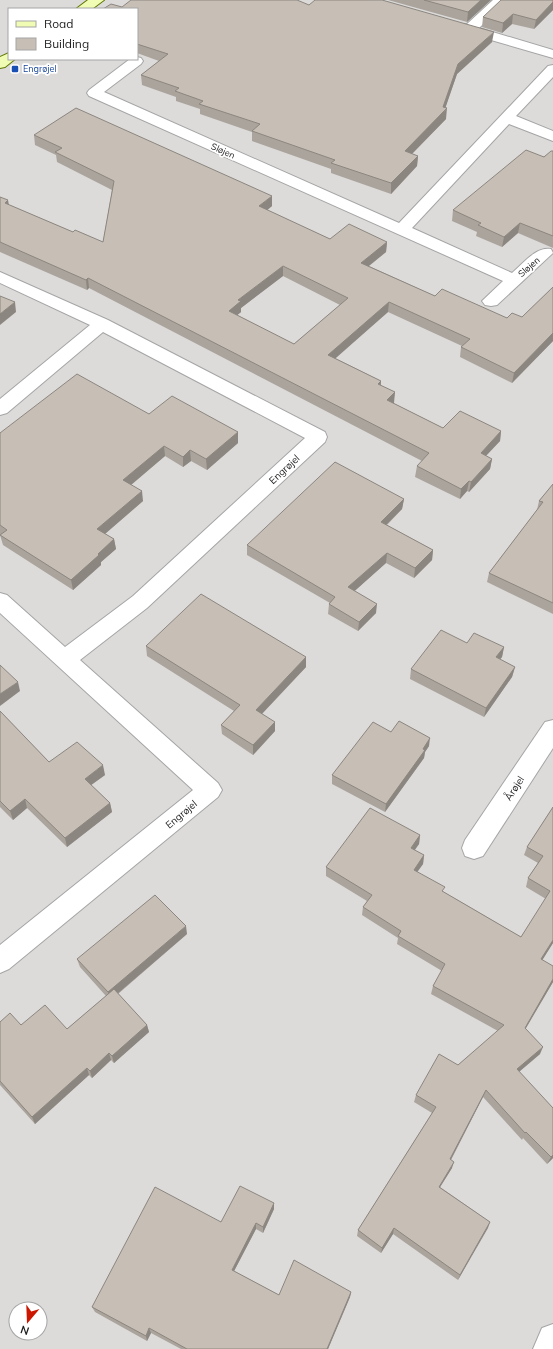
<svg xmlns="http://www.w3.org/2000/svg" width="553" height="1349" viewBox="0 0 553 1349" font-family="Mulish,sans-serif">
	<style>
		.residential { fill: #dcdbda; fill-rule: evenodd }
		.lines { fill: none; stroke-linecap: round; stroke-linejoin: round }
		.street-casing { stroke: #a5a5a5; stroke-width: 2 }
		.secondary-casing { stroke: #5e7801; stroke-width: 2 }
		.street { fill: #fff; fill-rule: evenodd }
		.secondary { fill: #f0fcb4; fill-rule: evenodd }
		.wall { fill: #aba49d; fill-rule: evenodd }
		.shaded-wall { fill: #8b867f }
		.building { fill: #c7bfb6; stroke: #8b867f; fill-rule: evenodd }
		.transit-dot { fill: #1a4fb4; stroke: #fff; stroke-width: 1.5 }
		.labels { text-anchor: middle; stroke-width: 3.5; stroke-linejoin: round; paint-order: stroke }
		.far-transit-label { font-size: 9px; fill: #164399; stroke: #fff; text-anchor: start }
		.far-street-label { font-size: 9px; fill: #1e1e1e; stroke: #fff }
		.street-label { font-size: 10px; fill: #1e1e1e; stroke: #fff }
	</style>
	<rect width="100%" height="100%" fill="#efece3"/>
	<!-- residential -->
	<path class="residential" d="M0,0H553V1349H0ZM9,9H137V59H9ZM16,1309H40V1333H16Z"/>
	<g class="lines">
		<!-- street casing -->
		<g class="street-casing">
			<g id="street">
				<polygon points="493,0 508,0 479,28 553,50 553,58 460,31 458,28 460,25 467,24"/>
				<path d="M137,57L141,58L143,61L141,64L104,92L399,223L548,66L553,65V77L516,116L553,131V141L509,124L412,228L512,273C523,264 536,246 551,249L553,253L497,305L491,306L485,305L482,301L503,281L89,96L87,93L89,90L130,59H137Z"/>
				<polygon points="0,272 108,320 325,432 327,437 325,442 147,608 80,660 218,783 222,790 218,797 9,969 0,973 0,945 193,790 0,613 0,593 7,595 65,647 133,596 305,438 103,332 7,413 0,415 0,399 90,325 0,283"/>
				<polygon points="553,720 553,748 483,856 474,859 465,856 462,848 465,840 545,722"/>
				<polygon points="553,1324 553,1349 533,1349 542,1328"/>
			</g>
		</g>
		<!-- secondary casing -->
		<g class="secondary-casing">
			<g id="secondary">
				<polygon points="88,0 104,0 92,9 76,9"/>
				<polygon points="9,53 9,59 15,59 5,67 0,68 0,57"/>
			</g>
		</g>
		<!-- street -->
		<use href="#street" class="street"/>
		<!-- secondary -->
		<use href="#secondary" class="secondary"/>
	</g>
	<!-- wall -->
	<g class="wall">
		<polygon points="388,0 491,0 467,22"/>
		<polygon points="553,0 553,10 534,29 512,24 502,33 482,27 483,17"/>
		<polygon points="309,5 492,42 457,74 445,108 446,119 412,154 418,156 417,166 391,194 331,173 331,169 252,141 252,132 200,114 200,109 176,101 176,97 142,85 141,75 159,61 137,53 137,9 122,7"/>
		<path d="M34,135L272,206L267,210L330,239L387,242L386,252L369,266L435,296L507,318L522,317L553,287V341L512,383L460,357L461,347L462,346L388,312L335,358L381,381V386L395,392L393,403L443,428L501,431L500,441L486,456L492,459L490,469L469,492L467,491L460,499L415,477L417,466L422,461L89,288L87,290L0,252V197L9,205L73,232L103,242L112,190L57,162L56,155L35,145ZM283,276L340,305L294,344L237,315L241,312V308Z"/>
		<polygon points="553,151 553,248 518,233 502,247 476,236 477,232 452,221 453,210"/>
		<polygon points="149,414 238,432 238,443 207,470 191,461 183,467 165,456 131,485 143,501 105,534 114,539 116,549 101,562 101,565 73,590 3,545 0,535 1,534 0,534 0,433"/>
		<polygon points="553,484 553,614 487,582 489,573 537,510 539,501"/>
		<polygon points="404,499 402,509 387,525 433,550 432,560 414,578 386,563 354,591 376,613 358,631 328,614 329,604 330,603 247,555 247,545"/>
		<polygon points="467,643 504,647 502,657 500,659 515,667 512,677 484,717 410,679 411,669"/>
		<polygon points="146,646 306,667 262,714 275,731 253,755 222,734 221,725 234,711 147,656"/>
		<polygon points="0,711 49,762 105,775 91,785 110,803 112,812 67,847 27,808 13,820 0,807"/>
		<polygon points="391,732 429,746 425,752 424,758 385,812 332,784 332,775"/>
		<polygon points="553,807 553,943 542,960 553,966 553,982 525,1029 540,1054 519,1072 553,1108 553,1158 547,1164 523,1138 522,1140 483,1097 451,1160 452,1168 440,1187 490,1222 458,1280 393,1234 381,1253 357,1236 358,1230 432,1113 414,1102 416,1095 458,1065 498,1031 431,994 433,986 442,971 397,944 398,938 362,915 363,907 367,901 326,876 326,867 420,835 419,844 414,850 424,855 423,864 417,872 444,892 521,937 546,899 526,887 528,878 538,863 524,855 527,847"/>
		<polygon points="187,934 118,994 147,1025 149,1032 114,1063 111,1060 92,1078 89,1075 35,1124 0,1085 0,1022 67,1029 106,996 80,967 77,959"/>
		<polygon points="274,1203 274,1209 263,1233 256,1229 234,1271 279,1295 351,1292 350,1297 328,1349 181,1349 151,1333 147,1341 95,1312 92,1307 221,1222"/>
	</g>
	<!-- shaded-wall -->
	<g class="shaded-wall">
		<polygon points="481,0 491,0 467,22 468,12"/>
		<polygon points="553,2 553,10 534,29 536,20"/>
		<polygon points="513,14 512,24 502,33 503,23"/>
		<polygon points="494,32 492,42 457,74 444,112 447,108 446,119 404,162 405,151 443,107 458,64"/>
		<polygon points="418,156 417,166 391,194 391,183"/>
		<polygon points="272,196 272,206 259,217 259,206"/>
		<polygon points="8,200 10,211 5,203"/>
		<polygon points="520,223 518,233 502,247 504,237"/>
		<polygon points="387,242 386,252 360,273 361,263"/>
		<polygon points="283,266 283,276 241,308 241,312 229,322 229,311 238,300"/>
		<polygon points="88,278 89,288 87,290 86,280"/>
		<polygon points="15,302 16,312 0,325 0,314"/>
		<polygon points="389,302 388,312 328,365 328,355"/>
		<polygon points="553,333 553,341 512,383 514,373"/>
		<polygon points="381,381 380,391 378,384"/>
		<polygon points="395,392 394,403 386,410 387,400"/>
		<polygon points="501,431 500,441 479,463 481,453"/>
		<polygon points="238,432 238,443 207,470 206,459"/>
		<polygon points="164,446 165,456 125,490 123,480"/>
		<polygon points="190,450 191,461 183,467 183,457"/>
		<polygon points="492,459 490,469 469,492 471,482"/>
		<polygon points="469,481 467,491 460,499 461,489"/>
		<polygon points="142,491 143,501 99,539 97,529"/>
		<polygon points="404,499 402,509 380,531 381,522"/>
		<polygon points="114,539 116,549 101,562 101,565 73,590 71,580 98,554"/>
		<polygon points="433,550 432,560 414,578 415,568"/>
		<polygon points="387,553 386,563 348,597 348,587"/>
		<polygon points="377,604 376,613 358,631 359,622"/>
		<polygon points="504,647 502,657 494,667 496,657"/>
		<polygon points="306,657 306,667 256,720 256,710"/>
		<polygon points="515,667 512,677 484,717 486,708"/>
		<polygon points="18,682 20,691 0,706 0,694"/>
		<polygon points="275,722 275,731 253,755 253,745"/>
		<polygon points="430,738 429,746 425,752 424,758 385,812 386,804"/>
		<polygon points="103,765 105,775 87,788 85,779"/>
		<polygon points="25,799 27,808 13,820 10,811"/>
		<polygon points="110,803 112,812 67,847 65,838"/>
		<polygon points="420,835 419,844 410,857 411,848"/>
		<polygon points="424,855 423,864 413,878 414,870"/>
		<polygon points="186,926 187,934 110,1000 108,992"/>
		<polygon points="553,940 553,943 538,967 541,959"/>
		<polygon points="553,979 553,982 522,1035 525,1028"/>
		<polygon points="147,1025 149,1032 114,1063 112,1056"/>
		<polygon points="543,1047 540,1054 514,1076 517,1069"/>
		<polygon points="109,1053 111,1060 92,1078 90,1071"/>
		<polygon points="87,1068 89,1075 35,1124 32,1117"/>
		<polygon points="486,1090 483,1097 448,1165 450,1159"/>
		<polygon points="553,1155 553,1158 547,1164 551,1157"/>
		<polygon points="454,1162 452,1168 437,1192 439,1187"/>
		<polygon points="274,1203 274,1209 263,1233 263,1227"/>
		<polygon points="490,1222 488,1228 458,1280 460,1275"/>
		<polygon points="256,1223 256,1229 232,1275 232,1270"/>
		<polygon points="394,1228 393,1234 381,1253 382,1248"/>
		<polygon points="351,1292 350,1297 328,1349 327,1349"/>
		<polygon points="149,1328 151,1333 147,1341 146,1336"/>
	</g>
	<!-- building -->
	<g class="building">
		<polygon points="131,0 297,0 309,5 315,0 382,0 494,32 458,64 443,107 447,108 405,151 418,156 391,183 331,163 335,160 252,131 260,124 199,104 203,101 175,91 179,88 141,75 168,54 137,44 137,9 103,9 111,4 122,7"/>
		<polygon points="424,0 481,0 468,12"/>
		<polygon points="501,0 553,0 553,2 536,20 513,14 503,23 483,17"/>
		<path d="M76,108L272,196L259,206L330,239L349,224L387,242L361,263L435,296L442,289L507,318L512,313L522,317L553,287V333L514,373L461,347L470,339L389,302L328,355L381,381L378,384L395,392L387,400L443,428L460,411L501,431L481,453L492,459L471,482L469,481L461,489L417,466L429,453L88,278L86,280L0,242V197L8,200L5,203L73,232L75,230L103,242L114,181L55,152L62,148L34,135ZM283,266L348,298L294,344L229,311L241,301L238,300Z"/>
		<polygon points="526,150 544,157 551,151 553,151 553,236 520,223 504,237 478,225 481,223 453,210"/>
		<polygon points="0,296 15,302 0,314"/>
		<polygon points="77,374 149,414 172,396 238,432 206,459 190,450 183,457 164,446 123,480 142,491 97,529 114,539 98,554 99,555 71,580 0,535 7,530 0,525 0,433"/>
		<polygon points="335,462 404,499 381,522 433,550 415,568 387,553 348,587 377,604 359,622 329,604 335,597 247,545"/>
		<polygon points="553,484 553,603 489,573 543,502 539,501"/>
		<polygon points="201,594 306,657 256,710 275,722 253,745 221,725 240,705 146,646"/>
		<polygon points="441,630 467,643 474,633 504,647 496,657 515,667 486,708 411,669"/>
		<polygon points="0,665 18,682 0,694"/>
		<polygon points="0,711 49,762 77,742 103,765 85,779 110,803 65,838 25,799 10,811 0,801"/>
		<polygon points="399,721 430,738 423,749 425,750 386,804 332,775 373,722 391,732"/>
		<polygon points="553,807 553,940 541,959 553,966 553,979 525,1028 543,1047 517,1069 553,1108 553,1155 551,1157 526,1132 525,1133 486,1090 450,1159 454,1162 439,1187 490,1222 460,1275 394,1228 382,1248 358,1230 436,1107 416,1095 439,1054 458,1065 504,1025 433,986 445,964 398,936 401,931 363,907 372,895 326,867 370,808 420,835 411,848 424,855 414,870 445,887 442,891 521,937 550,891 528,878 543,856 527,847"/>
		<polygon points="155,895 186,926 108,992 77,959"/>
		<polygon points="114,989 147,1025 112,1056 109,1053 90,1071 87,1068 32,1117 0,1081 0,1022 10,1013 21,1025 45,1005 67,1029"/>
		<polygon points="240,1186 274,1203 263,1227 256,1223 232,1270 279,1295 294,1260 351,1292 327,1349 187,1349 149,1328 146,1336 92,1307 155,1187 221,1222"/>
	</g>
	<!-- markers -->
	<rect class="transit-dot" x="11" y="65" width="8" height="8" rx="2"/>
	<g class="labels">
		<!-- far-transit labels -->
		<g class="far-transit-label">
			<text x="23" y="72">Engrøjel</text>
		</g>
		<!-- far-street labels -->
		<g class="far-street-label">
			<text transform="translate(223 151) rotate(24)" y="3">Sløjen</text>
			<text transform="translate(529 267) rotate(-41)" y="3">Sløjen</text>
		</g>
		<!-- street labels -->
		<g class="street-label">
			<text transform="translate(284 469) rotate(-43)" y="4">Engrøjel</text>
			<text transform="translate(514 788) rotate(-57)" y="4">Årøjel</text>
			<text transform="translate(181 814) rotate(-40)" y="4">Engrøjel</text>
		</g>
	</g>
	<!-- legend -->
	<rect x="8" y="8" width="130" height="52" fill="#ffffff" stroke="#a5a5a5"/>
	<rect x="16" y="21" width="20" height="6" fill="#f0fcb4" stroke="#a5a5a5"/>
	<text x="44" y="28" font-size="12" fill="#1e1e1e">Road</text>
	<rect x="16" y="38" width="20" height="12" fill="#c7bfb6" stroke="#a5a5a5"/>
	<text x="44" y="48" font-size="12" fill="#1e1e1e">Building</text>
	<!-- north arrow -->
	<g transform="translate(28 1321) rotate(199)"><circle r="19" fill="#ffffff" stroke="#a5a5a5"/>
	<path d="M0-3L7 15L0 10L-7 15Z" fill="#cb1600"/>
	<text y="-6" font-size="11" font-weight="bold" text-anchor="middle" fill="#1e1e1e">N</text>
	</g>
</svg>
